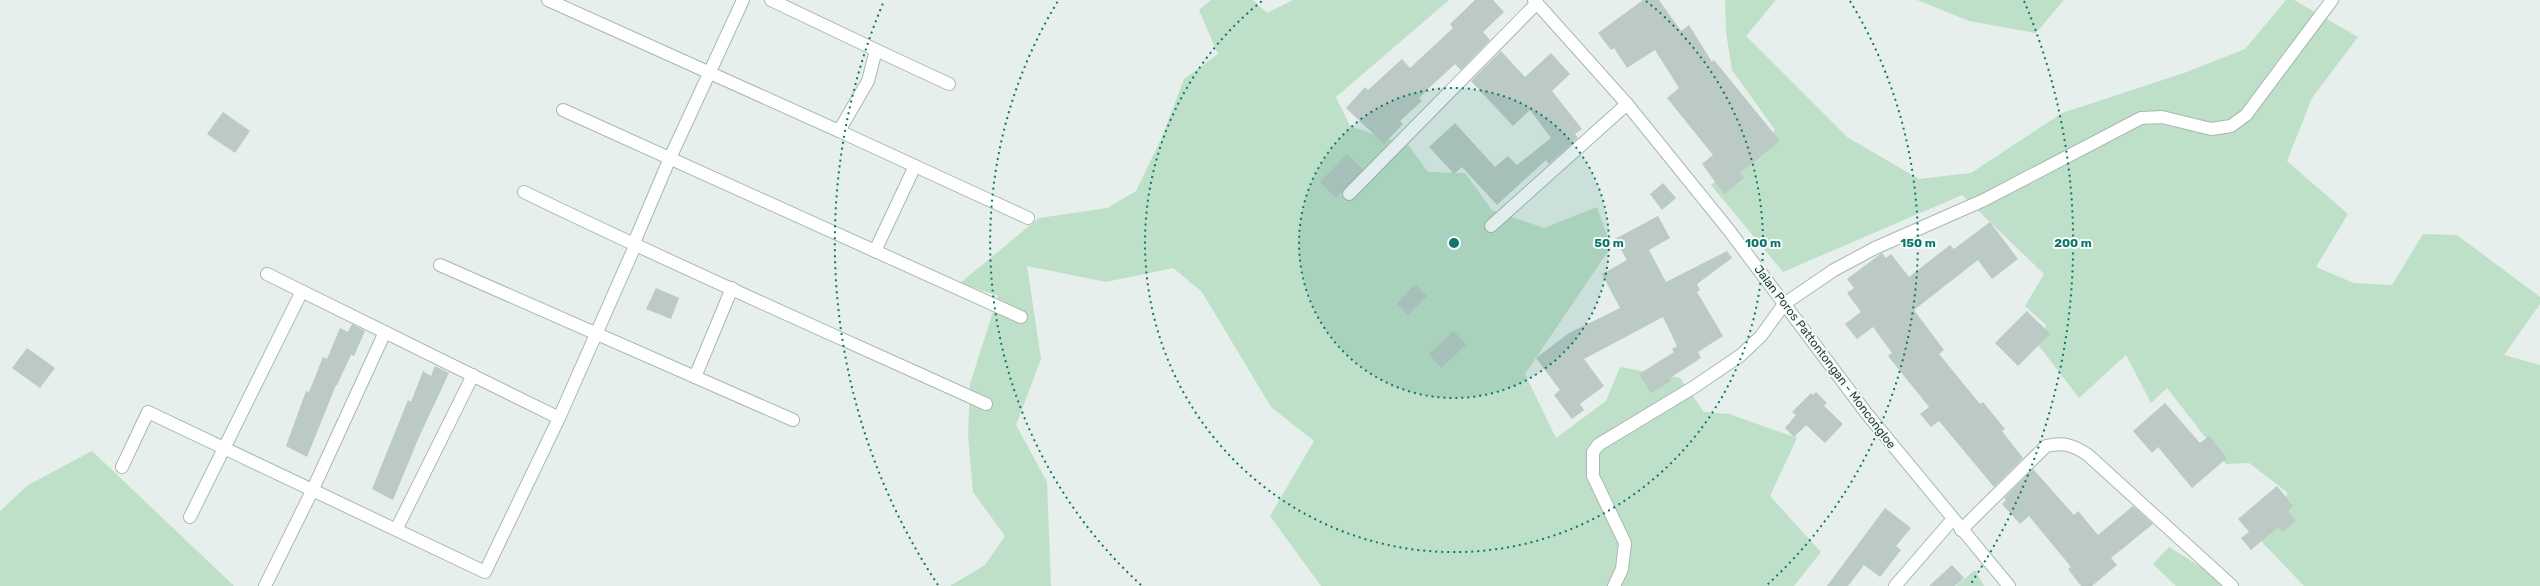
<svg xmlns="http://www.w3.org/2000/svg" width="2540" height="586" viewBox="0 0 2540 586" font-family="Rubik,sans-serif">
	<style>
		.green { fill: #bfe0c8 }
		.building { fill: #bbcac4 }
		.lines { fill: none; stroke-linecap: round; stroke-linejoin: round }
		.minor-casing { stroke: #a8b8b2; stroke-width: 14 }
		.tertiary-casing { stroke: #a8b8b2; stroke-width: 14 }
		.minor { stroke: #fff; stroke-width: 12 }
		.tertiary { stroke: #fff; stroke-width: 12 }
		.ring { fill: none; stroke: #0f766e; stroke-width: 2; stroke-dasharray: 2 4 }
		.labels { text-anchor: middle; stroke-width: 4; stroke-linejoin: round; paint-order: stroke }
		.street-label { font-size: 12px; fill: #24423a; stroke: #f7fbf9 }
		.centre { fill: #0f766e; stroke: #f7fbf9; stroke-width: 2 }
		.ring-label { font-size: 12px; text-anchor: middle; font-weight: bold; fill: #0f766e; stroke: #f7fbf9; stroke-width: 4; stroke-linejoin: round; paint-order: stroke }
	</style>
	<rect width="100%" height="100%" fill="#e6efeb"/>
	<!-- green -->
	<g class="green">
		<polygon points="1211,0 1253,0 1267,13 1293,0 1449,0 1336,97 1350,126 1409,146 1428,172 1465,173 1492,210 1544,228 1597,207 1611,247 1525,374 1556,438 1606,401 1620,367 1680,378 1704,412 1729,414 1797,438 1770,496 1821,552 1794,586 1321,586 1270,516 1314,441 1271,407 1202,292 1173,268 1106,282 1027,266 1041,359 1016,425 1047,482 1051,586 950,586 985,565 1005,536 973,492 968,435 970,384 998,296 960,283 1039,218 1107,208 1136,191 1162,137 1184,79 1218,54 1199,10"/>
		<polygon points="1725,0 1776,0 1746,36 1847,137 1919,179 1971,173 2062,113 2184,73 2245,49 2286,0 2294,0 2358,37 2312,98 2287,161 2348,214 2316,267 2354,283 2392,285 2423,234 2457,235 2540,297 2540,304 2504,355 2540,365 2540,586 2304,586 2259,539 2288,493 2249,463 2226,464 2167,388 2151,403 2126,355 2079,398 2039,346 2046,325 2025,306 2044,274 1962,195 1783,272 1711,185 1775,130 1732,70 1726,32"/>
		<polygon points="1917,0 2064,0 2036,33 1969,21"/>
		<polygon points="92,451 234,586 0,586 0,511 28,485"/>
		<polygon points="2169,547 2231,586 2176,586 2153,564"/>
		<polygon points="1975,570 1984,586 1956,586"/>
	</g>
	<!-- building -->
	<g class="building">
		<polygon points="1475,0 1493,0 1504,12 1483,32 1490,40 1461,70 1455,64 1429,88 1419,98 1422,101 1400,121 1403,124 1384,144 1346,108 1365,87 1368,90 1402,59 1410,68 1453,28 1450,24"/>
		<polygon points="1643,0 1659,0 1681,31 1689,25 1712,62 1714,60 1780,141 1740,173 1744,178 1724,194 1702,164 1713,155 1667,98 1679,88 1655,50 1627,68 1614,48 1611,50 1598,33"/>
		<polygon points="1501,51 1525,77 1551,53 1570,74 1552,91 1582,129 1575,134 1578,138 1551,162 1549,164 1546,160 1497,205 1462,167 1454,174 1429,147 1455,123 1495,167 1508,156 1517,165 1551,138 1530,110 1513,126 1471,81"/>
		<polygon points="223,112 250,131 235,153 207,134"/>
		<polygon points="1347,154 1363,170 1336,198 1320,182"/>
		<polygon points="1663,183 1676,198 1662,210 1650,194"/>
		<polygon points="1658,216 1670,238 1649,250 1666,282 1727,251 1732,258 1697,284 1700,290 1697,292 1723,336 1698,352 1701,358 1670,378 1671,381 1651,393 1639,374 1674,352 1672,349 1677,346 1663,317 1584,359 1604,386 1580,404 1584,410 1572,419 1554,395 1560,390 1536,358 1569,333 1620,308 1602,274 1627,260 1615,239"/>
		<polygon points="1990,222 2018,259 1992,279 1978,260 1914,310 1944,350 1939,354 1980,404 1983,402 2005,429 2002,431 2023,458 1994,487 1939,421 1931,427 1920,414 1929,407 1888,356 1892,353 1873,327 1857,339 1845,324 1861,312 1847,293 1854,288 1847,279 1879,255 1882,253 1886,258 1891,254 1909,277 1950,245 1954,249"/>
		<polygon points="1415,284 1427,296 1408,315 1397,304"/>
		<polygon points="656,288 679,298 671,319 646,309"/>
		<polygon points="2027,311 2050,334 2018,366 1995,343"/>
		<polygon points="352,324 365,331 354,356 351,355 337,385 336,385 307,457 286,446 306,391 309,392 323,357 327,359 340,328 348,332"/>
		<polygon points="1454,331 1466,345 1441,368 1429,354"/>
		<polygon points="27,348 55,368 40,388 12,368"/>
		<polygon points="435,366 449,373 419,437 393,500 372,489 408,400 411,402 423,371 431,376"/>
		<polygon points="1816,392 1827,403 1824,406 1843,424 1825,443 1806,425 1794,437 1785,428 1796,415 1792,412 1811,393 1813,395"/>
		<polygon points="2165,403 2200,443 2209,436 2227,458 2192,488 2158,447 2152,453 2133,431"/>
		<polygon points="2033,469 2074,515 2078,511 2098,535 2133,506 2153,524 2111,558 2117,565 2092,586 2081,586 2068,569 2071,567 2029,516 2020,524 2002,504 2006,500 2004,498"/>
		<polygon points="2277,486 2293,506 2288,511 2296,521 2283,532 2278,527 2251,550 2241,538 2249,532 2238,519"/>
		<polygon points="1885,508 1911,528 1896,546 1901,550 1880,577 1864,565 1848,586 1827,586"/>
		<polygon points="1952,565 1964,578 1955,586 1929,586"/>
	</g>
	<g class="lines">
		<!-- minor casing -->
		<g class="minor-casing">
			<g id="minor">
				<polyline points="548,0 839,131 868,81 876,50 771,0"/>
				<polyline points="876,50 949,84"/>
				<polyline points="563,110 1021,317"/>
				<polyline points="839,131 1028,218"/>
				<path d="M524,192C676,266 832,334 986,404"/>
				<polyline points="1349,194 1537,3"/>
				<polyline points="1491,226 1627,104"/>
				<polyline points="633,245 670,158 743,0"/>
				<polyline points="875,251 915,166"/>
				<polyline points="440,265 793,420"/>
				<polyline points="267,274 559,418"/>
				<polyline points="695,377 732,288"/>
				<polyline points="122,467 148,412 485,572 559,418 635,246"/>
				<polyline points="190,517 302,291"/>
				<polyline points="397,528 473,375"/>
				<path d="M1961,530L2046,446C2064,442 2073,445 2088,455L2232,586"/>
				<polyline points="265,586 313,489 385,332"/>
				<polyline points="1614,586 1622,569 1625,543 1593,476 1593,452 1598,445 1694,387 1741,355 1761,336 1784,304 1834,270 1875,248 1984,200 2141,118 2162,117 2211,129 2231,126 2246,115 2332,0"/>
				<polyline points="1895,586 1952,520"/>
			</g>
		</g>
		<!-- tertiary casing -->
		<g class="tertiary-casing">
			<polyline id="tertiary" points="1534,0 1627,104 1728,229 1867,414 2009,586"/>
		</g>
		<!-- minor -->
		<use href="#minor" class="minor"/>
		<!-- tertiary -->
		<use href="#tertiary" class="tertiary"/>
	</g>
	<!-- distance rings -->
	<circle cx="1454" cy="243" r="155" fill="#0f766e" fill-opacity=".12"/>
	<g class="ring">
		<circle cx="1454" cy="243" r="155"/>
		<path d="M1646 1A309 309 0 1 1 1262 1"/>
		<path d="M1141 585A464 464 0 0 1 1058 1M1850 1A464 464 0 0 1 1767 585"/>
		<path d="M938 585A619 619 0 0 1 884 1M2024 1A619 619 0 0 1 1970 585"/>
	</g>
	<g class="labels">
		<!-- street labels -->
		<g class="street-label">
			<text transform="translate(1825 357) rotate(53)" y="4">Jalan Poros Pattontongan - Moncongloe</text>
		</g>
	</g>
	<circle cx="1454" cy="243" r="6" class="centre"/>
	<g class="ring-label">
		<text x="1609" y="247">50 m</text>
		<text x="1763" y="247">100 m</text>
		<text x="1918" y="247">150 m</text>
		<text x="2073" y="247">200 m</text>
	</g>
</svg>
